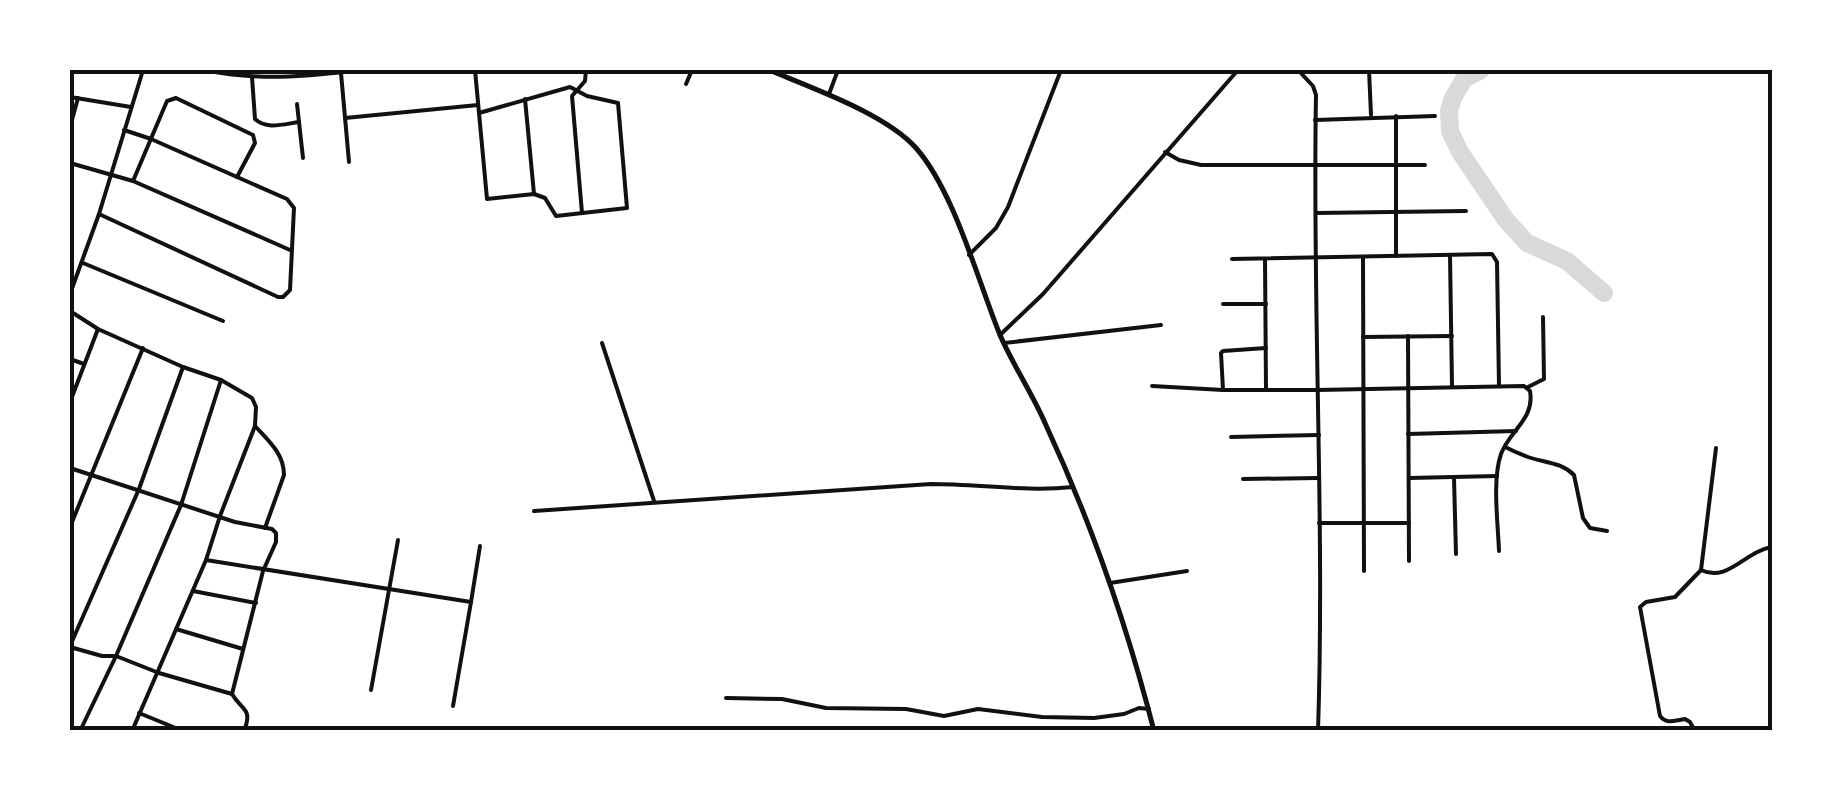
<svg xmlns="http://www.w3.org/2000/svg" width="1842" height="801" viewBox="0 0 1842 801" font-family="Rubik,sans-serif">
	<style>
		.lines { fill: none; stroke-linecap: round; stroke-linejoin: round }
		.river { stroke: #d9d9d9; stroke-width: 18 }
		.minor { stroke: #111; stroke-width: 4 }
		.tertiary { stroke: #111; stroke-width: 5 }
		.neatline { fill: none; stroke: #111; stroke-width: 4 }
	</style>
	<rect width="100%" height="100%" fill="#fff"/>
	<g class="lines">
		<!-- river -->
		<polyline class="river" points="1481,70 1464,79 1453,98 1449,111 1450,131 1460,152 1506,220 1527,243 1567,261 1604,293"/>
		<!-- minor -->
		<g class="minor">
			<path d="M204,70C258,81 305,77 359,70"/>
			<polyline points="475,70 487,199 534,194 545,198 556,216 627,208 618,103 587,96 570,87 479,113"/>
			<path d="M1298,70L1313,86L1316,95C1312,307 1325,519 1318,731"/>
			<polyline points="1369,70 1371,115"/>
			<polyline points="341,73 349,162"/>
			<path d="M252,77L255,119C266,130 284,124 299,122"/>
			<polyline points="686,84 692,70"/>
			<polyline points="829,94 838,70"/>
			<polyline points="70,97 131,107"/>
			<polyline points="525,99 534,194"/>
			<polyline points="297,104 303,158"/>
			<polyline points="345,118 478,105"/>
			<polyline points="1315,120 1435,116"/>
			<polyline points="70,127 78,98"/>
			<polyline points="1165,152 1179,160 1201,165 1425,165"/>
			<polyline points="70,163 133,181 290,250"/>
			<polyline points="133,181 167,101 176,98 253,135 255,143 237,177"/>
			<polyline points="582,213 572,96 585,81 586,70"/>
			<polyline points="1316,213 1466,211"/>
			<polyline points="99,214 278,297 283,297 290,290 294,208 287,199 151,139 124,130"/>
			<polyline points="969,255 996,228 1008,207 1061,70"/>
			<polyline points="1450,255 1452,386"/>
			<polyline points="1396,256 1396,116"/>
			<polyline points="1363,257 1364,571"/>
			<polyline points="1232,259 1492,254 1497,262 1499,386"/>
			<polyline points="1265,259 1266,389"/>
			<polyline points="83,263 223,321"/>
			<polyline points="70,294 99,214 143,70"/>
			<polyline points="1223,304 1266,304"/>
			<polyline points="70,311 98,329 183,367 221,380 252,398 256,407 255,426 220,516 206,560 132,731"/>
			<polyline points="1000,335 1043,294 1238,70"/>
			<polyline points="1408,336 1409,561"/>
			<polyline points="1363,337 1452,336"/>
			<polyline points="602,343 654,501"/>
			<polyline points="1004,343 1161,325"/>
			<polyline points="70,359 84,364"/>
			<path d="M1152,386L1223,390H1317L1524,386L1530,391C1535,419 1510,430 1501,454C1492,480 1498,523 1499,551"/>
			<polyline points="1528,387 1544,379 1543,317"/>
			<polyline points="1223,390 1221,353 1223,351 1266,348"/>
			<polyline points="70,402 98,329"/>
			<path d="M255,426C269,441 284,454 284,475L265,528"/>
			<polyline points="1408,434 1516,431"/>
			<polyline points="1231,437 1319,435"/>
			<path d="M1505,447C1513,451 1520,454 1528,457C1545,463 1561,462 1574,475L1583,518L1590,528L1607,531"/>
			<path d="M70,468L235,522L272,529L276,533V542L263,571L232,694C242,711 253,708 244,731"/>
			<polyline points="1409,478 1497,476"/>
			<polyline points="1454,478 1456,554"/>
			<polyline points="1243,479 1318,478"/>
			<path d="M534,511L931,484C979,484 1025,492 1073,487"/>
			<polyline points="1319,523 1409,523"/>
			<polyline points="70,527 143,348"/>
			<polyline points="206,560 471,602 453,706"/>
			<path d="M1701,570C1728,583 1745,551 1772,547"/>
			<polyline points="1110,583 1187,571"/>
			<polyline points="193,591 256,603"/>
			<polyline points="471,602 480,546"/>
			<polyline points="176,629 243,649"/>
			<polyline points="70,646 139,489 183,367"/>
			<polyline points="70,647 102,656 116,656 159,673 232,694"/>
			<polyline points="371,690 398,540"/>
			<polyline points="726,698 782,699 826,708 906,709 944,716 978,709 1042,717 1094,718 1124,714 1139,708 1149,709"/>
			<polyline points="139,713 183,731"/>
			<polyline points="70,727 80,731"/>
			<polyline points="80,731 116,656 181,505 221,380"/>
			<path d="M1695,731L1690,722L1685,719C1675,720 1667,725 1660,716L1640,607L1646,602L1675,597L1701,570L1716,448"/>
		</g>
		<!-- tertiary -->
		<path class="tertiary" d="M769,70C812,88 886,114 916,148C954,191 978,281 1000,335C1013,365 1032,393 1045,423C1091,522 1127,625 1154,731"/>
	</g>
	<!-- border -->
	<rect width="1842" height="801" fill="none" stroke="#ffffff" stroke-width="145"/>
	<rect x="72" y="72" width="1698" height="656" class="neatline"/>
</svg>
